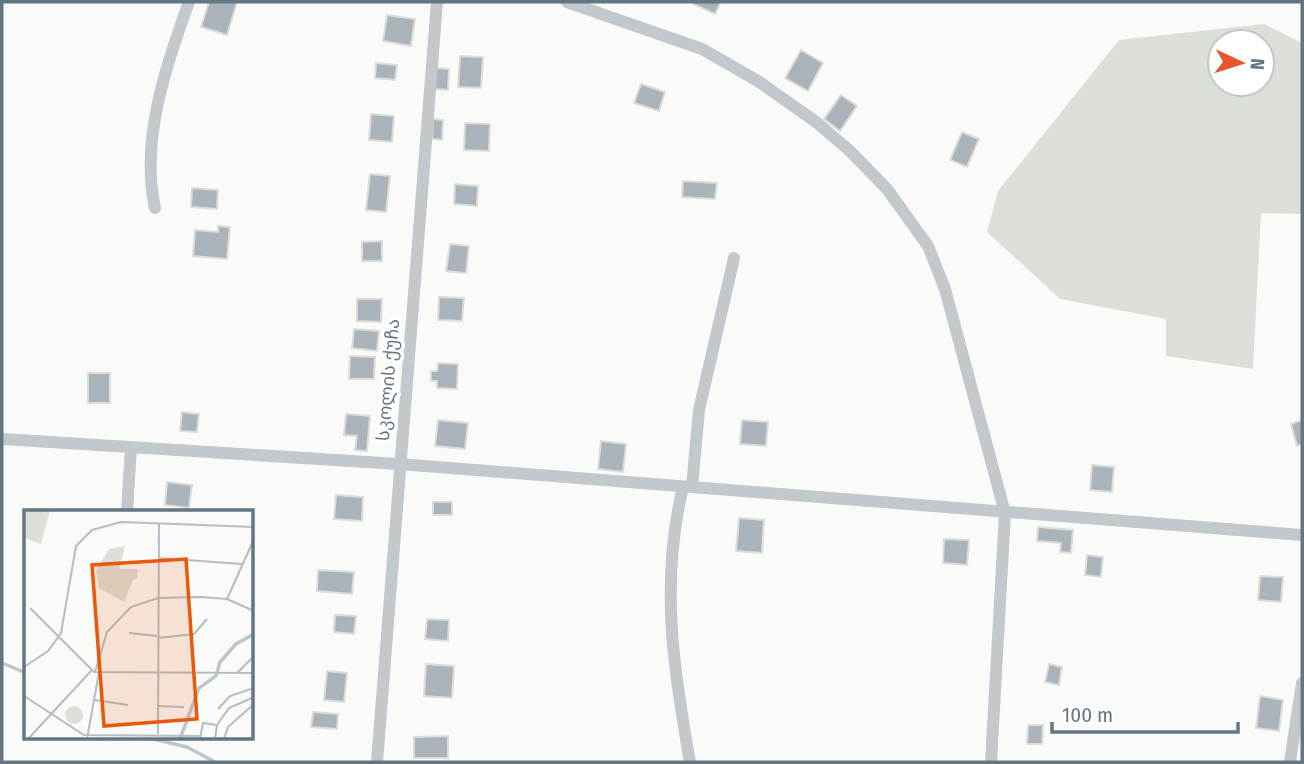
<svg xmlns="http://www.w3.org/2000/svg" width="1304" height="764" viewBox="0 0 1304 764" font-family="'Fira Sans Condensed','Noto Sans Georgian',sans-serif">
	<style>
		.green { fill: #dadfd7; fill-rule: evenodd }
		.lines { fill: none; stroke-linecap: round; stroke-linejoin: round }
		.stream { stroke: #bbc7cb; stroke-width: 3.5 }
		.building { fill: #aab3b9; stroke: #dcdcda; stroke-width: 2 }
		.minor { stroke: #c3c8cc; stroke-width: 12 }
		.labels { text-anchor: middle; stroke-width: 7; stroke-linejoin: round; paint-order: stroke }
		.street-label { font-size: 18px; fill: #657683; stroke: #fff }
		.inset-river { fill: none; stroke: #bbc7cb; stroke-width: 3.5 }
		.inset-road { fill: none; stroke: #b5bdc2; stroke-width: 2 }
		.view { fill: #e8590c; fill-opacity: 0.15; stroke: #e8590c; stroke-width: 3.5 }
		.inset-edge { fill: none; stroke: #657683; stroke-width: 3.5 }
	</style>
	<rect width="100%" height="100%" fill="#fafaf8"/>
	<!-- green -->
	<path class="green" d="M1264,24L1302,43V214L1261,213L1253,369L1166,356V319L1060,299L987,232L998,191L1119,40ZM1220,42H1262V84H1220Z"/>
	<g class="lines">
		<!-- stream -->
		<g class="stream">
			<polyline points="2,663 26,673"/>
			<polyline points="149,738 187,747 215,762"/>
		</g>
	</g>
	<!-- building -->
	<g class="building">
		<polygon points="209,2 237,2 227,35 201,27"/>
		<polygon points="694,2 721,2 715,14 693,4"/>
		<polygon points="387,15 415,19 411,46 383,41"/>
		<polygon points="801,50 823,63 808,91 785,78"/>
		<polygon points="460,56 483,57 481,88 458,87"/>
		<polygon points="376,63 397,65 395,80 375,78"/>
		<polygon points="436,68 449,69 448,90 434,89"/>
		<polygon points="641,84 665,92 659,111 634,103"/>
		<polygon points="841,95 857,106 840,131 824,119"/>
		<polygon points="371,114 394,116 392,142 369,140"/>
		<polygon points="433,119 443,120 442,140 432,139"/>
		<polygon points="465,123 490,124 489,151 464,150"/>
		<polygon points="962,132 979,139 967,167 950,160"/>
		<polygon points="370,174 390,176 386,212 366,210"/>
		<polygon points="683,181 717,183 715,199 682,197"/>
		<polygon points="455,184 478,186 477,206 454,204"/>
		<polygon points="192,188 218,190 217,209 191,207"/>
		<polygon points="218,226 230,227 227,259 193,256 195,230 218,232"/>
		<polygon points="382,241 382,261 362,261 362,242"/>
		<polygon points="450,244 469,246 466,273 446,271"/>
		<polygon points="439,297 464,298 462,321 438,320"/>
		<polygon points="357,299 382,299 381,322 357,321"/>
		<polygon points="354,329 379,331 377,351 352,348"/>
		<polygon points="350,356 375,357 374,379 349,379"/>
		<polygon points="438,363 458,364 457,389 437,388 437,381 431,381 431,371 437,371"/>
		<rect x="88" y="373" width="22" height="30"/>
		<polygon points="182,412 199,414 197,432 180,431"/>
		<polygon points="346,414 370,416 367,451 355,450 357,436 344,435"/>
		<polygon points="438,420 468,423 465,449 435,446"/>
		<polygon points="742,420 768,422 766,446 740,444"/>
		<polygon points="1302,420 1302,444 1297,446 1291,424"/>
		<polygon points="601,441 626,444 623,472 598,469"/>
		<polygon points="1092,465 1114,467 1112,492 1090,490"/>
		<polygon points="167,482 192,485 189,508 165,505"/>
		<polygon points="336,495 363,497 362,521 334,519"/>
		<rect x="433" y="502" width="19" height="13"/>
		<polygon points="739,518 764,520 762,553 736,551"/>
		<polygon points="1038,527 1073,530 1071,553 1060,552 1061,543 1037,541"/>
		<polygon points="944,539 969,540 967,565 943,563"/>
		<polygon points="1087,555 1103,557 1101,577 1085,575"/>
		<polygon points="318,570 354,572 352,594 317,591"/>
		<polygon points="1260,576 1283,577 1281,602 1258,600"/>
		<polygon points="335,615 356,616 354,634 334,632"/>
		<polygon points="427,619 449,620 448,641 425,639"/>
		<polygon points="426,664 454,666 452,698 424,696"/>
		<polygon points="1049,664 1062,667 1059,685 1045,682"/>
		<polygon points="327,671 347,673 344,702 324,700"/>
		<polygon points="1260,696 1283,700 1279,731 1256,728"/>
		<polygon points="313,712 338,714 337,729 311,727"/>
		<polygon points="1028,725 1043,725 1042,744 1027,744"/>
		<polygon points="448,736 448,758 414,758 414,737"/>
	</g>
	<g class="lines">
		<!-- minor -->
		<g class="minor">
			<polyline points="567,2 702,49 758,81 816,122 849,150 887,189 928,246 945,289 1005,513 991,762"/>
			<path d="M155,208C140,141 166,65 189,2"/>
			<polyline points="2,439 399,464 1302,535"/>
			<path d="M683,487C660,582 673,667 690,762"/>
			<polyline points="692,487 699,410 734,258"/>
			<polyline points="127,512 131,447"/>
			<polyline points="377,762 437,2"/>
			<polyline points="1290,762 1302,683"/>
		</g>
	</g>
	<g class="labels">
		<!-- street labels -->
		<g class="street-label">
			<text transform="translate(388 380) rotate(-85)" y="6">სკოლის ქუჩა</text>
		</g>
	</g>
	<!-- overview -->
	<g transform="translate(24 510)">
		<rect width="229" height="229" fill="#fafaf8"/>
		<path d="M0,0H26L17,34L0,28ZM101,36L95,59H114L113,69L109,70L100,92L75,78L72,60L85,39ZM41 205a9 9 0 1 1 18 0a9 9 0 1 1-18 0Z" fill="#dadfd7"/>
		<path class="inset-river" d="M156,229L175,178L192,166L196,152L212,134L230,124"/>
		<path class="inset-road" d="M134,48L218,54M203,89L230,29M6,98L70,162L230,163M105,123L133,126M134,128L170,124L183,109M0,157L24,141L37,123L52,36L68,20L97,12L230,17M71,162L83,122L107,97L134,88L177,87L203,89L230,101M213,163L230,146M0,186L60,225L176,226M71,190L104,195M133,196L160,197M194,199L206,186L230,178M134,224L135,13M4,229L67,161M63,229L75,162M176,229L179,213L193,215M191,229L193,215L205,198L230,187M200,229L204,217L230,194"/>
		<path class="view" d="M162,49L173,209L80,216L68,55Z"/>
		<rect width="229" height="229" class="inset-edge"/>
	</g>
	<!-- border -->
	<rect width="1304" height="764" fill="none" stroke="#657683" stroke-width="7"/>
	<!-- north arrow -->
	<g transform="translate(1241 63) rotate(94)"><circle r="33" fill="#ffffff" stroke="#c1c8cd" stroke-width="2"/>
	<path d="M0-5L12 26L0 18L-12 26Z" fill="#e4572e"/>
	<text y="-10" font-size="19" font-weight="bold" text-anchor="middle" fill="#657683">N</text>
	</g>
	<!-- scale -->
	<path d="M1052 722v10h186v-10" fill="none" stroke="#657683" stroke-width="3.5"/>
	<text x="1062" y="722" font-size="21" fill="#657683" stroke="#ffffff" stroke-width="5" paint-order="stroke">100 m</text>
</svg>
